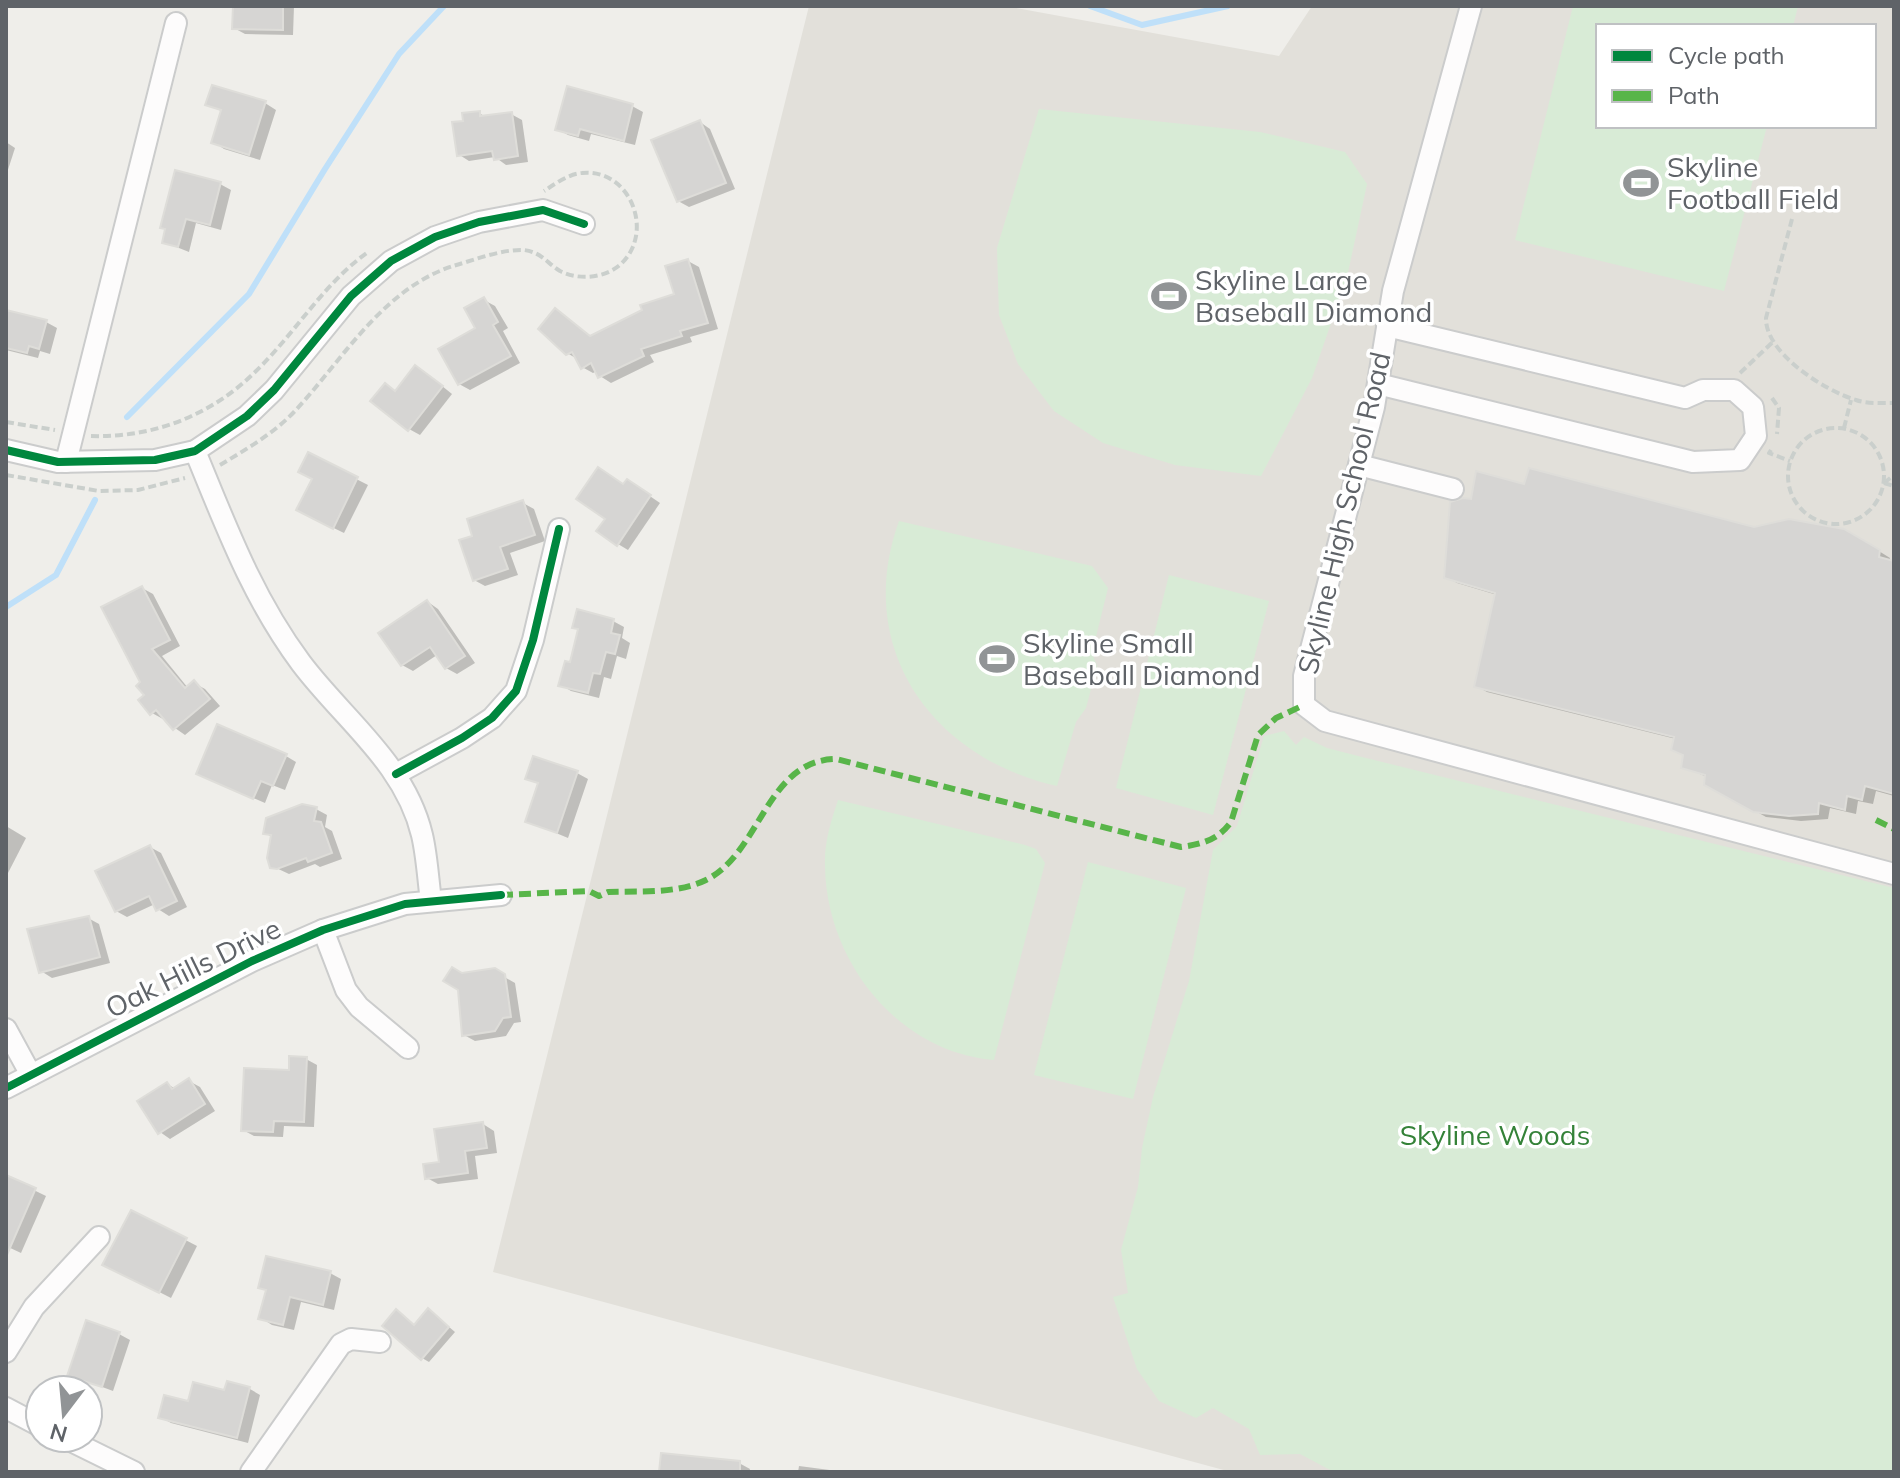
<svg xmlns="http://www.w3.org/2000/svg" width="1900" height="1478" viewBox="0 0 1900 1478" font-family="Mulish,sans-serif">
	<style>
		.education { fill: #e2e0da; fill-rule: evenodd }
		.green { fill: #d8ebd6 }
		.shadow { fill: #0003 }
		.lines { fill: none; stroke-linecap: round; stroke-linejoin: round }
		.stream { stroke: #bfe0f9; stroke-width: 6 }
		.building { fill: #d6d5d3; stroke: #deddd9; stroke-width: 2 }
		.minor-casing { stroke: #cbcccc; stroke-width: 24 }
		.path { stroke: #cacfcc; stroke-width: 4; stroke-dasharray: 8 4; stroke-linecap: butt }
		.minor { stroke: #fdfcfc; stroke-width: 20 }
		.quiet { stroke: #58b549; stroke-width: 6; stroke-dasharray: 12 6; stroke-linecap: butt }
		.cycleway-casing { stroke: #fff; stroke-width: 13 }
		.cycleway { stroke: #00873e; stroke-width: 8 }
		.labels { text-anchor: middle; stroke-width: 7; stroke-linejoin: round; paint-order: stroke }
		.poi-label { font-size: 28px; fill: #5f6368; stroke: #fff; text-anchor: start }
		.street-label { font-size: 28px; fill: #5f6368; stroke: #fff }
		.park-label { font-size: 28px; fill: #348238; stroke: #fff }
	</style>
	<rect width="100%" height="100%" fill="#efeeea"/>
	<!-- education -->
	<path class="education" d="M809,6H1005L1279,56L1312,6H1894V1472H1231L493,1272ZM1598,26H1874V126H1598Z"/>
	<!-- green -->
	<g class="green">
		<polygon points="1573,6 1798,6 1793,26 1598,26 1598,126 1767,126 1724,291 1515,240"/>
		<polygon points="1039,109 1260,132 1345,152 1367,184 1347,277 1312,378 1261,476 1175,465 1103,443 1054,411 1018,364 999,315 997,248"/>
		<path d="M899,521L1092,566L1108,588L1092,653L1097,666L1086,708L1076,722L1057,786C932,758 853,648 899,521Z"/>
		<polygon points="1169,575 1269,601 1213,815 1116,788"/>
		<polygon points="1284,731 1296,745 1304,737 1327,748 1362,757 1894,888 1894,1472 1334,1472 1300,1454 1260,1455 1249,1429 1213,1408 1196,1418 1159,1401 1137,1369 1113,1297 1128,1293 1121,1250 1138,1187 1142,1148 1153,1097 1189,981 1213,850 1237,826 1264,736"/>
		<path d="M838,800L1025,845L1036,849L1045,863L994,1060C897,1052 826,960 825,866C824,843 831,821 838,800Z"/>
		<polygon points="1088,862 1186,888 1133,1099 1034,1075"/>
	</g>
	<!-- shadow -->
	<g class="shadow">
		<polygon points="235,6 294,6 293,35 245,34 234,28"/>
		<polygon points="265,103 276,110 260,160 224,149 214,142 223,112 208,104"/>
		<polygon points="632,106 643,112 635,145 591,134 589,141 568,135 557,129"/>
		<polygon points="479,113 486,117 511,114 522,120 528,162 506,165 495,157 469,161 458,154 465,122"/>
		<polygon points="700,122 710,129 735,189 689,207 678,201"/>
		<polygon points="6,142 15,148 6,176"/>
		<polygon points="220,184 231,190 221,230 196,223 189,252 164,242 167,230"/>
		<polygon points="688,261 699,267 718,329 690,337 692,342 650,355 654,362 611,383 600,376 597,371 593,373 582,367 579,360 567,353 566,317 592,337 677,296"/>
		<polygon points="484,300 495,306 508,328 503,331 520,363 470,390 459,384 478,329"/>
		<polygon points="6,312 46,322 57,328 50,354 40,351 38,358 6,350"/>
		<polygon points="427,374 452,394 420,435 409,429 397,392"/>
		<polygon points="309,455 368,485 344,533 309,516 314,479"/>
		<polygon points="624,486 638,488 660,503 628,550 618,544"/>
		<polygon points="1525,486 1754,529 1874,548 1890,558 1889,562 1894,563 1894,796 1876,791 1873,804 1858,801 1856,814 1830,808 1828,819 1801,821 1766,817 1707,784 1707,777 1683,767 1685,756 1673,749 1676,739 1487,692 1476,686 1497,595 1457,583 1446,577 1472,501"/>
		<polygon points="523,503 534,509 545,541 510,553 518,575 485,586 474,580 475,537"/>
		<polygon points="142,588 153,594 180,646 162,656 188,688 194,683 205,689 220,706 185,735 175,728 165,717 163,719 152,713 146,696 143,683"/>
		<polygon points="428,602 438,609 475,663 457,674 446,668 437,655 413,671 402,665"/>
		<polygon points="613,621 624,627 622,638 630,643 626,659 617,656 611,679 604,677 599,698 571,691 561,685 571,664 580,630 574,627"/>
		<polygon points="286,756 296,762 285,790 272,785 265,803 209,779"/>
		<polygon points="577,773 588,779 568,838 527,821 540,785 528,778"/>
		<polygon points="316,809 327,815 325,827 332,831 342,859 320,867 315,864 289,874 272,866 272,837 265,833"/>
		<polygon points="6,826 26,838 8,873 6,872"/>
		<polygon points="150,847 161,853 187,907 169,916 158,909 155,904 127,917 116,911"/>
		<polygon points="88,918 99,924 110,963 52,978 41,971 29,930"/>
		<polygon points="494,971 515,983 521,1022 514,1023 506,1036 475,1041 464,1035 461,975"/>
		<polygon points="306,1059 317,1065 314,1127 284,1126 283,1137 254,1136 243,1130 291,1072"/>
		<polygon points="189,1081 200,1087 215,1111 170,1139 160,1132 167,1084 176,1089"/>
		<polygon points="483,1124 494,1131 497,1153 475,1156 478,1179 438,1184 427,1178"/>
		<polygon points="7,1177 46,1196 21,1253 6,1246"/>
		<polygon points="132,1212 197,1246 171,1298 116,1270"/>
		<polygon points="330,1273 341,1279 334,1310 301,1302 294,1330 272,1325 261,1318 267,1291 261,1287"/>
		<polygon points="435,1315 455,1332 429,1362 422,1358 403,1316 415,1326"/>
		<polygon points="119,1334 130,1340 113,1391 70,1375"/>
		<polygon points="228,1384 250,1389 260,1395 248,1443 171,1423 160,1417 189,1404 226,1392"/>
		<polygon points="739,1463 750,1469 749,1472 661,1472"/>
		<polygon points="799,1466 845,1472 798,1472"/>
	</g>
	<g class="lines">
		<!-- stream -->
		<g class="stream">
			<polyline points="1090,6 1142,25 1228,6"/>
			<polyline points="127,417 249,294 325,169 399,54 444,6"/>
			<polyline points="6,607 56,575 95,500"/>
		</g>
	</g>
	<!-- building -->
	<g class="building">
		<polygon points="233,6 283,6 283,30 232,29"/>
		<polygon points="212,85 266,101 249,155 211,143 221,110 205,105"/>
		<polygon points="567,86 633,104 624,141 580,129 578,136 555,130"/>
		<polygon points="480,111 480,116 512,112 518,156 494,160 492,151 457,156 452,122 463,121 462,113"/>
		<polygon points="700,120 726,183 677,202 651,140"/>
		<polygon points="175,170 221,182 210,225 186,219 178,247 162,243 165,229 160,228"/>
		<polygon points="688,259 708,323 680,331 682,336 641,349 644,356 598,378 591,363 581,369 572,352 566,355 538,329 555,308 590,336 642,310 640,305 674,294 665,266"/>
		<polygon points="484,297 498,322 493,325 511,356 458,385 438,349 475,328 464,308"/>
		<polygon points="6,310 47,320 39,349 29,346 27,353 6,348"/>
		<polygon points="415,365 443,386 408,431 370,401 385,383 395,391"/>
		<polygon points="308,452 358,477 333,529 296,510 312,479 298,472"/>
		<polygon points="598,467 623,484 627,479 651,495 617,546 596,531 605,519 576,499"/>
		<polygon points="1529,468 1754,527 1789,519 1844,529 1880,550 1879,557 1894,561 1894,794 1865,786 1862,800 1847,796 1845,810 1819,803 1818,814 1789,816 1753,812 1704,785 1705,775 1681,768 1683,755 1671,750 1674,737 1474,687 1495,593 1444,578 1450,502 1463,498 1471,499 1476,471 1524,484"/>
		<polygon points="523,500 535,535 500,547 508,569 473,581 459,540 472,536 467,519"/>
		<polygon points="142,586 170,640 152,649 185,688 194,680 210,699 173,730 156,710 150,715 138,700 144,695 136,686 140,682 101,607"/>
		<polygon points="427,600 465,656 445,669 430,647 401,666 378,633"/>
		<polygon points="577,609 614,619 611,633 620,635 615,654 606,652 600,674 593,673 588,693 558,686 565,661 570,662 578,629 572,628"/>
		<polygon points="217,724 287,754 273,786 261,781 253,799 196,774"/>
		<polygon points="533,756 578,771 557,833 525,822 538,783 525,779"/>
		<polygon points="302,804 317,807 314,821 321,822 332,853 308,862 306,858 277,869 270,868 267,858 271,835 263,834 266,818"/>
		<polygon points="150,845 177,901 156,911 149,896 115,912 95,871"/>
		<polygon points="89,916 100,957 39,973 27,929"/>
		<polygon points="452,967 462,973 495,968 505,974 511,1017 503,1018 495,1031 462,1036 458,990 443,981"/>
		<polygon points="289,1056 307,1057 304,1122 274,1121 273,1132 241,1131 244,1068 289,1070"/>
		<polygon points="189,1078 205,1104 158,1134 137,1101 167,1082 172,1089"/>
		<polygon points="483,1122 487,1148 465,1151 468,1173 425,1179 423,1164 439,1162 434,1129"/>
		<polygon points="6,1175 36,1188 6,1257"/>
		<polygon points="131,1210 187,1238 159,1293 102,1265"/>
		<polygon points="266,1256 331,1271 323,1305 290,1297 283,1325 258,1319 266,1290 258,1288"/>
		<polygon points="428,1308 449,1327 421,1360 382,1326 396,1309 414,1325"/>
		<polygon points="86,1320 120,1332 102,1387 67,1376"/>
		<polygon points="227,1381 250,1387 237,1438 158,1418 164,1395 188,1401 193,1382 224,1390"/>
		<polygon points="661,1453 740,1461 740,1472 659,1472"/>
	</g>
	<g class="lines">
		<!-- minor casing -->
		<g class="minor-casing">
			<g id="minor">
				<polyline points="1471,6 1393,291 1374,407 1304,676 1304,705 1325,721 1894,874"/>
				<polyline points="1378,384 1693,462 1740,460 1756,436 1753,407 1734,390 1703,390 1685,398 1387,326"/>
				<polyline points="6,450 58,462 155,460 195,451 247,416 274,390 351,296 391,261 435,237 479,222 543,210 584,224"/>
				<path d="M195,451C226,526 252,597 301,663C343,719 405,763 422,835C427,856 428,879 431,901"/>
				<polyline points="66,462 176,23"/>
				<polyline points="1359,465 1453,489"/>
				<polyline points="396,774 462,738 492,718 516,691 533,640 559,529"/>
				<polyline points="323,930 346,990 359,1007 408,1048"/>
				<polyline points="6,1029 31,1075"/>
				<polyline points="6,1088 252,961 323,930 405,904 501,895"/>
				<polyline points="6,1352 34,1307 99,1237"/>
				<polyline points="6,1408 40,1426"/>
				<polyline points="65,1438 134,1472"/>
				<polyline points="251,1472 341,1344 351,1339 380,1342"/>
			</g>
		</g>
		<!-- path -->
		<g class="path">
			<path d="M1792,219L1766,318C1765,353 1825,391 1856,400C1867,404 1882,403 1894,403"/>
			<polyline points="1740,373 1775,340"/>
			<polyline points="1772,398 1779,408 1777,434"/>
			<polyline points="6,422 55,430"/>
			<circle cx="1836" cy="476" r="48"/>
			<polyline points="1844,428 1851,400"/>
			<path d="M91,436C152,438 210,416 254,373C295,334 322,285 368,252"/>
			<polyline points="1771,450 1769,453 1790,461"/>
			<path d="M220,465C245,450 273,434 294,412C342,361 382,289 453,266C474,260 502,249 524,250C541,252 547,263 560,271C579,281 607,278 622,263C655,230 629,168 582,173C568,174 555,184 544,191"/>
			<polyline points="6,475 99,491 138,490 185,478"/>
			<polyline points="1884,483 1894,475"/>
			<polyline points="1884,483 1894,486"/>
		</g>
		<!-- minor -->
		<use href="#minor" class="minor"/>
		<!-- quiet -->
		<g class="quiet">
			<polyline points="1876,820 1894,829"/>
			<path d="M501,895L589,891L599,896L608,892C639,891 677,894 706,880C761,853 766,760 836,759L1181,847C1202,844 1218,840 1231,822L1258,735L1276,718L1304,705"/>
		</g>
		<!-- cycleway casing -->
		<g class="cycleway-casing">
			<g id="cycleway">
				<polyline points="6,450 58,462 155,460 195,451 247,416 274,390 351,296 391,261 435,237 479,222 543,210 584,224"/>
				<polyline points="396,774 462,738 492,718 516,691 533,640 559,529"/>
				<polyline points="6,1088 252,961 323,930 405,904 501,895"/>
			</g>
		</g>
		<!-- cycleway -->
		<use href="#cycleway" class="cycleway"/>
	</g>
	<!-- icons -->
	<defs>
		<g id="stadium-bare" transform="scale(2.76)"><path d="M0-5a6.5 5 0 1 0 0 10a6.5 5 0 1 0 0-10ZM-3.5-1.8h7v3.6h-7Z" fill="#919496" stroke="#fff" stroke-width="2.5" paint-order="stroke"/></g>
	</defs>
	<g fill-rule="evenodd">
		<use href="#stadium-bare" x="1641" y="183"/>
		<use href="#stadium-bare" x="1169" y="296"/>
		<use href="#stadium-bare" x="997" y="659"/>
	</g>
	<g class="labels">
		<!-- poi labels -->
		<g class="poi-label">
			<text x="1667" y="177">Skyline<tspan x="1667" dy="32">Football Field</tspan></text>
			<text x="1195" y="290">Skyline Large<tspan x="1195" dy="32">Baseball Diamond</tspan></text>
			<text x="1023" y="653">Skyline Small<tspan x="1023" dy="32">Baseball Diamond</tspan></text>
		</g>
		<!-- street labels -->
		<g class="street-label">
			<text transform="translate(1344 513) rotate(-77)" y="10">Skyline High School Road</text>
			<text transform="translate(193 968) rotate(-26)" y="10">Oak Hills Drive</text>
		</g>
		<!-- park labels -->
		<g class="park-label">
			<text x="1495" y="1145">Skyline Woods</text>
		</g>
	</g>
	<!-- border -->
	<rect width="1900" height="1478" fill="none" stroke="#5f6368" stroke-width="16"/>
	<!-- legend -->
	<rect x="1596" y="24" width="280" height="104" fill="#ffffff" stroke="#bfc1c3" stroke-width="2"/>
	<rect x="1612" y="50" width="40" height="12" fill="#00873e" stroke="#bfc1c3" stroke-width="2"/>
	<text x="1668" y="64" font-size="24" fill="#5f6368">Cycle path</text>
	<rect x="1612" y="90" width="40" height="12" fill="#58b549" stroke="#bfc1c3" stroke-width="2"/>
	<text x="1668" y="104" font-size="24" fill="#5f6368">Path</text>
	<!-- north arrow -->
	<g transform="translate(64 1414) rotate(196)"><circle r="38" fill="#ffffff" stroke="#bfc1c3" stroke-width="2"/>
	<path d="M0-6L14 30L0 20L-14 30Z" fill="#919496"/>
	<text y="-12" font-size="22" font-weight="bold" text-anchor="middle" fill="#5f6368">N</text>
	</g>
</svg>
